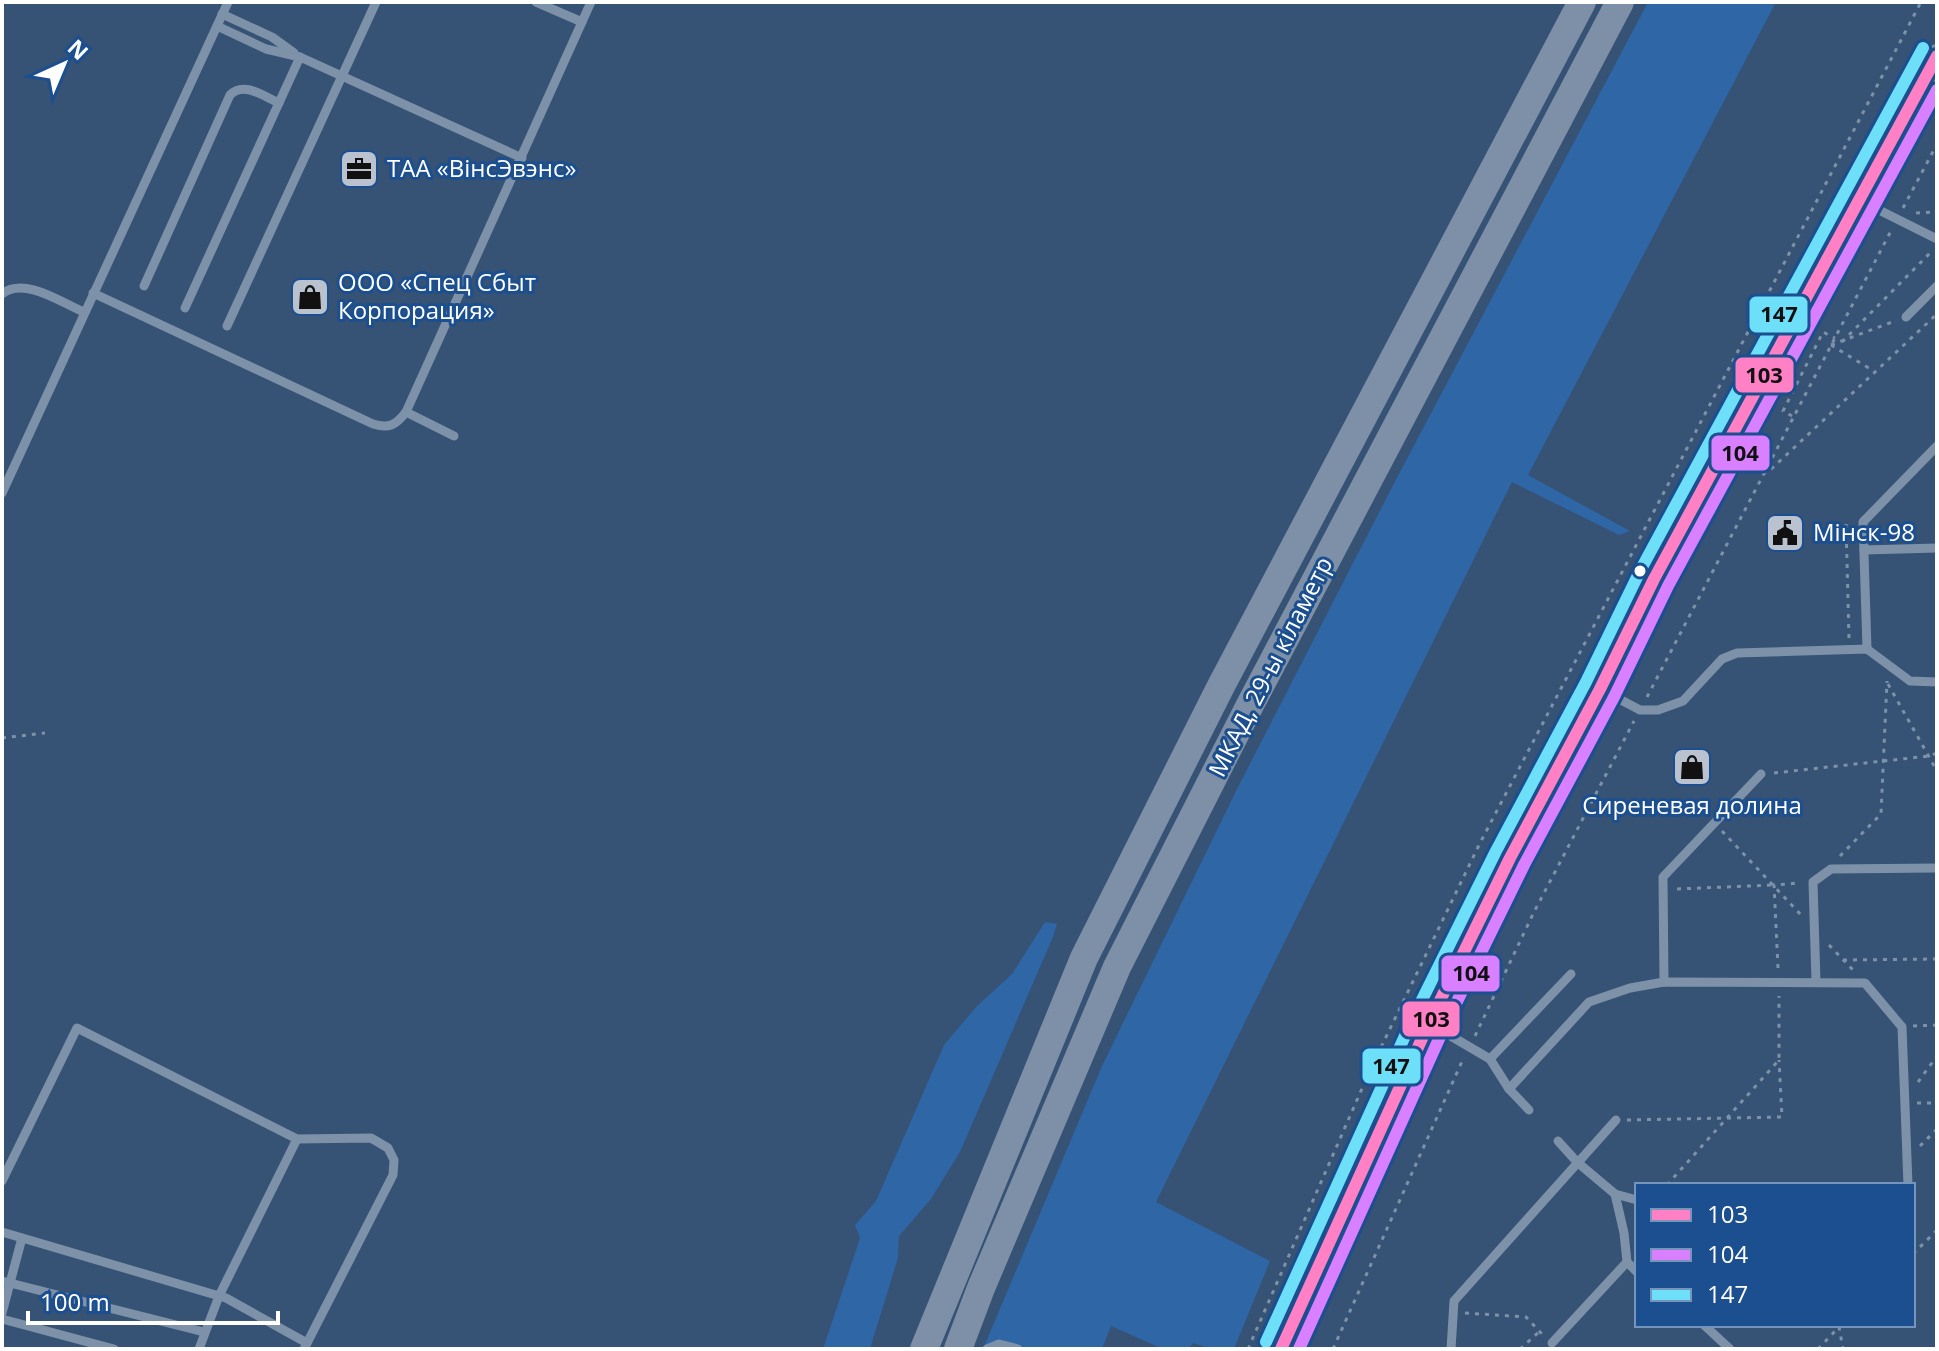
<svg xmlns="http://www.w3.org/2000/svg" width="1939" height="1351" viewBox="0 0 1939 1351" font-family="'Open Sans',sans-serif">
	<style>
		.green { fill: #2f66a5 }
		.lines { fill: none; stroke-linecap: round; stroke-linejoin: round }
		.path { stroke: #7d92a8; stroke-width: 3; stroke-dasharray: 4 6; stroke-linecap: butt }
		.service { stroke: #7d92a8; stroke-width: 9 }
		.secondary { stroke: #798da4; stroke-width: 24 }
		.trunk { stroke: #7e90a7; stroke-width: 28 }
		.bus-1-casing { stroke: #1b4f8f; stroke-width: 18 }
		.bus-2-casing { stroke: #1b4f8f; stroke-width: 18 }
		.bus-3-casing { stroke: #1b4f8f; stroke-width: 18 }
		.bus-1 { stroke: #ff80c5; stroke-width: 12 }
		.bus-2 { stroke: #d880ff; stroke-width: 12 }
		.bus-3 { stroke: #6ddff8; stroke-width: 12 }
		.bus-dot { fill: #fff; stroke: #1b4f8f; stroke-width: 3 }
		.labels { text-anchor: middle; stroke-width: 6; stroke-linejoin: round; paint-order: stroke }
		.poi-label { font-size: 24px; fill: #fff; stroke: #1b4f8f; text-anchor: start }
		.street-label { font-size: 24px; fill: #fff; stroke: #1b4f8f }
		.line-badge { stroke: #1b4f8f; stroke-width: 3 }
		.pale-badge-label { font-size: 22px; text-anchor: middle; font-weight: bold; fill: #111 }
	</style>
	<rect width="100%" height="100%" fill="#365274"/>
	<!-- green -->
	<g class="green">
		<polygon points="1648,2 1776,2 1528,475 1630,531 1619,535 1512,482 1156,1202 1270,1261 1234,1349 1212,1349 1193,1343 1189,1349 1163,1349 1111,1326 1102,1349 983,1349 1102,1066 1237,789 1390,491"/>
		<polygon points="1045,922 1057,924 1053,937 960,1152 931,1199 899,1236 898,1258 870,1349 823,1349 860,1238 855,1225 876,1201 944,1045 977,1006 1012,974"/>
	</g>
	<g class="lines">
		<!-- path -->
		<g class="path">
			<polyline points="1903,208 1937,144"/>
			<polyline points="1916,213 1937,212"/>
			<polyline points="1842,342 1931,252"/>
			<polyline points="1831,345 1895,321"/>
			<polyline points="1831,345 1872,370"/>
			<polyline points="1792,416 1783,411 1823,332 1835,338"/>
			<polyline points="1763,471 1767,473 1937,314"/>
			<polyline points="1849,638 1846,524 1850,520"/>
			<polyline points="1888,684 1937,771"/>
			<polyline points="1647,697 1892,229"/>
			<polyline points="2,738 45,733"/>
			<polyline points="1774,773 1929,756 1937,753"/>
			<polyline points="1722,831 1802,916"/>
			<polyline points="1840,856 1881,814 1887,681"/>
			<polyline points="1677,889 1773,885"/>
			<polyline points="1829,945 1854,971"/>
			<polyline points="1843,960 1937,959"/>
			<polyline points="1778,968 1774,885 1799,883"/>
			<polyline points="1913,1026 1937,1025"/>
			<polyline points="1475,1036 1533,914 1634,721"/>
			<polyline points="1918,1082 1937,1056"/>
			<polyline points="1917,1103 1937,1103"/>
			<polyline points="1627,1120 1782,1117 1779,1060"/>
			<polyline points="1920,1146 1937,1129"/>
			<polyline points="1667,1185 1779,1060 1779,996"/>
			<polyline points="1913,1254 1937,1230"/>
			<polyline points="1465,1313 1526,1317 1542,1334"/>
			<polyline points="1248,1349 1371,1068 1480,843 1921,2"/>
			<polyline points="1333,1349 1464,1057"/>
			<polyline points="1520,1349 1540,1331"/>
			<polyline points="1818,1349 1839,1327 1843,1349"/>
		</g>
		<!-- service -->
		<g class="service">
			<polyline points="536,2 582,22"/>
			<polyline points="222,14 272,37 294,53"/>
			<polyline points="217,26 266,49 300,57 522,158"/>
			<polyline points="1861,201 1937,239"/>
			<path d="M144,286L230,95C244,81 263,96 279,103"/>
			<path d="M93,293L373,424C389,429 396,425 406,412L591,2"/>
			<path d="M2,294C24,276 62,303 84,312"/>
			<polyline points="185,308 300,57"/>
			<polyline points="1906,317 1937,286"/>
			<polyline points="227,326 376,2"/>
			<polyline points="406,412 454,436"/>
			<polyline points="2,493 228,2"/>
			<polyline points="1864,550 1937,548"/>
			<polyline points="1867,649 1863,522 1937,446"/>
			<polyline points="1600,689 1640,710 1658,710 1683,701 1722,659 1737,653 1867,649 1910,681 1937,682"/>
			<polyline points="1664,982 1663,877 1761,774"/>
			<polyline points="1816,982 1813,882 1831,869 1937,868"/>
			<polyline points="1432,1025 1490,1059 1509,1089 1529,1110"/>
			<polyline points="1490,1059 1571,974"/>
			<polyline points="1509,1089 1589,1002 1630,988 1664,982 1865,983 1902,1027 1908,1185"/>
			<polyline points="1558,1141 1577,1162 1615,1194 1624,1233 1627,1262 1637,1272"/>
			<polyline points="2,1181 77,1028 297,1139 371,1138 388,1148 394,1160 393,1175 304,1349"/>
			<polyline points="1615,1194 1637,1200"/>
			<polyline points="2,1232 226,1298 307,1343"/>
			<polyline points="2,1281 204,1332"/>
			<polyline points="2,1313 22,1238"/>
			<polyline points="2,1319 114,1349"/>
			<polyline points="1704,1325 1730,1349"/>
			<polyline points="1552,1343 1627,1262"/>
			<polyline points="199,1349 219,1296 297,1139"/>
			<polyline points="987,1349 999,1344 1018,1349"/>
			<polyline points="1451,1349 1454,1301 1616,1120"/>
		</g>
		<!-- secondary -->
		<polyline class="secondary" points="1281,1349 1429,1023 1510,858 1600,689 1654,579 1937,56"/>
		<!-- trunk -->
		<g class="trunk">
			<polyline points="924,1349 1084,958 1221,686 1582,2"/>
			<polyline points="958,1349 981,1288 1117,967 1250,705 1620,2"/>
		</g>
		<!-- bus-1 casing -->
		<g class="bus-1-casing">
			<polyline id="bus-1" points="1281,1349 1429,1023 1510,858 1600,689 1654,579 1937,56"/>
		</g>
		<!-- bus-2 casing -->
		<g class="bus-2-casing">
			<polyline id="bus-2" points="1299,1349 1443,1030 1524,865 1614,697 1668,586 1937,90"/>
		</g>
		<!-- bus-3 casing -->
		<g class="bus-3-casing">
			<polyline id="bus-3" points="1266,1342 1414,1016 1496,851 1586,682 1640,571 1923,48"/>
		</g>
		<!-- bus-1 -->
		<use href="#bus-1" class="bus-1"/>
		<!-- bus-2 -->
		<use href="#bus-2" class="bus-2"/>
		<!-- bus-3 -->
		<use href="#bus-3" class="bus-3"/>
	</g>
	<!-- icons -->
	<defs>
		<g id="office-square" transform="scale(2)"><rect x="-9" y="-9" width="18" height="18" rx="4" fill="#b9c2ce" stroke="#1b4f8f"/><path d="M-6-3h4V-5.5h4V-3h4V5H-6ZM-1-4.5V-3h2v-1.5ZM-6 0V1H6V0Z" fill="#111"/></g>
		<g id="shop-square" transform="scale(2)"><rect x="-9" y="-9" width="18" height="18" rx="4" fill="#b9c2ce" stroke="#1b4f8f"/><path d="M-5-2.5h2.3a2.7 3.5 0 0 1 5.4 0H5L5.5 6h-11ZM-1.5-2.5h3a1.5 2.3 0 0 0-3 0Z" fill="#111"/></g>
		<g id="civic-square" transform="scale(2)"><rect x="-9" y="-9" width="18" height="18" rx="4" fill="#b9c2ce" stroke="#1b4f8f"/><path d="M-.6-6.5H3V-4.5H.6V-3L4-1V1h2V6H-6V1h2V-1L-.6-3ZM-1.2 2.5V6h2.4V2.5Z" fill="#111"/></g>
	</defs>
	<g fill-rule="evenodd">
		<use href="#office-square" x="359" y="169"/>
		<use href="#shop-square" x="310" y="297"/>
		<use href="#civic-square" x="1785" y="533"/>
		<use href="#shop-square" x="1692" y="767"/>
	</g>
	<!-- markers -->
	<circle class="bus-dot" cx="1640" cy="571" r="7"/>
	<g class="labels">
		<!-- poi labels -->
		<g class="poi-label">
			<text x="387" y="177">ТАА «ВінсЭвэнс»</text>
			<text x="338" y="291">ООО «Спец Сбыт<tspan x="338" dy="28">Корпорация»</tspan></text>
			<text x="1813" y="541">Мінск-98</text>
			<text x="1692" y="814" text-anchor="middle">Сиреневая долина</text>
		</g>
		<!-- street labels -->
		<g class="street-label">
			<text transform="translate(1271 667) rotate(-63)" y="8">МКАД, 29-ы кіламетр</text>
		</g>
	</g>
	<g class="line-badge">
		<rect x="1748" y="295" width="61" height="39" rx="8" fill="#6ddff8"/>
		<rect x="1734" y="356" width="61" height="38" rx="8" fill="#ff80c5"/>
		<rect x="1710" y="434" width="61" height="38" rx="8" fill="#d880ff"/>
		<rect x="1440" y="954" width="61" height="39" rx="8" fill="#d880ff"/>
		<rect x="1401" y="1000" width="60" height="38" rx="8" fill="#ff80c5"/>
		<rect x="1361" y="1047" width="61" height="38" rx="8" fill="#6ddff8"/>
	</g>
	<g class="pale-badge-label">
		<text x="1779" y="322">147</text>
		<text x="1764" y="383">103</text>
		<text x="1740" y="461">104</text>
		<text x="1471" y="981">104</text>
		<text x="1431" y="1027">103</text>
		<text x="1391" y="1074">147</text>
	</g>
	<!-- border -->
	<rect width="1939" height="1351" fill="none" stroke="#ffffff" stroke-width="8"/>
	<!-- legend -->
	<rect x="1635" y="1183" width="280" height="144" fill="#1b4f8f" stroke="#7695bc" stroke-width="2"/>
	<rect x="1651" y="1209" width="40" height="12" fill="#ff80c5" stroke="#7695bc" stroke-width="2"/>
	<text x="1707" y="1223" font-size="24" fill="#ffffff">103</text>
	<rect x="1651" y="1249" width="40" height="12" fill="#d880ff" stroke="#7695bc" stroke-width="2"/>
	<text x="1707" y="1263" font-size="24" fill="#ffffff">104</text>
	<rect x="1651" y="1289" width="40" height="12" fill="#6ddff8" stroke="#7695bc" stroke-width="2"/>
	<text x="1707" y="1303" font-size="24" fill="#ffffff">147</text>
	<!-- north arrow -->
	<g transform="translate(64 64) rotate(44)" stroke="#1b4f8f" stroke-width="6" paint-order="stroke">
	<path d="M0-6L14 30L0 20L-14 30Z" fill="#ffffff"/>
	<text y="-12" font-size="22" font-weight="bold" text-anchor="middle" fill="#ffffff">N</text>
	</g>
	<!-- scale -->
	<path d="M28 1311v12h250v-12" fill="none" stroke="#ffffff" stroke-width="4"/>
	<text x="40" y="1311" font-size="24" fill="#ffffff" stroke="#1b4f8f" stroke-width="6" paint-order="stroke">100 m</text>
</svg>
